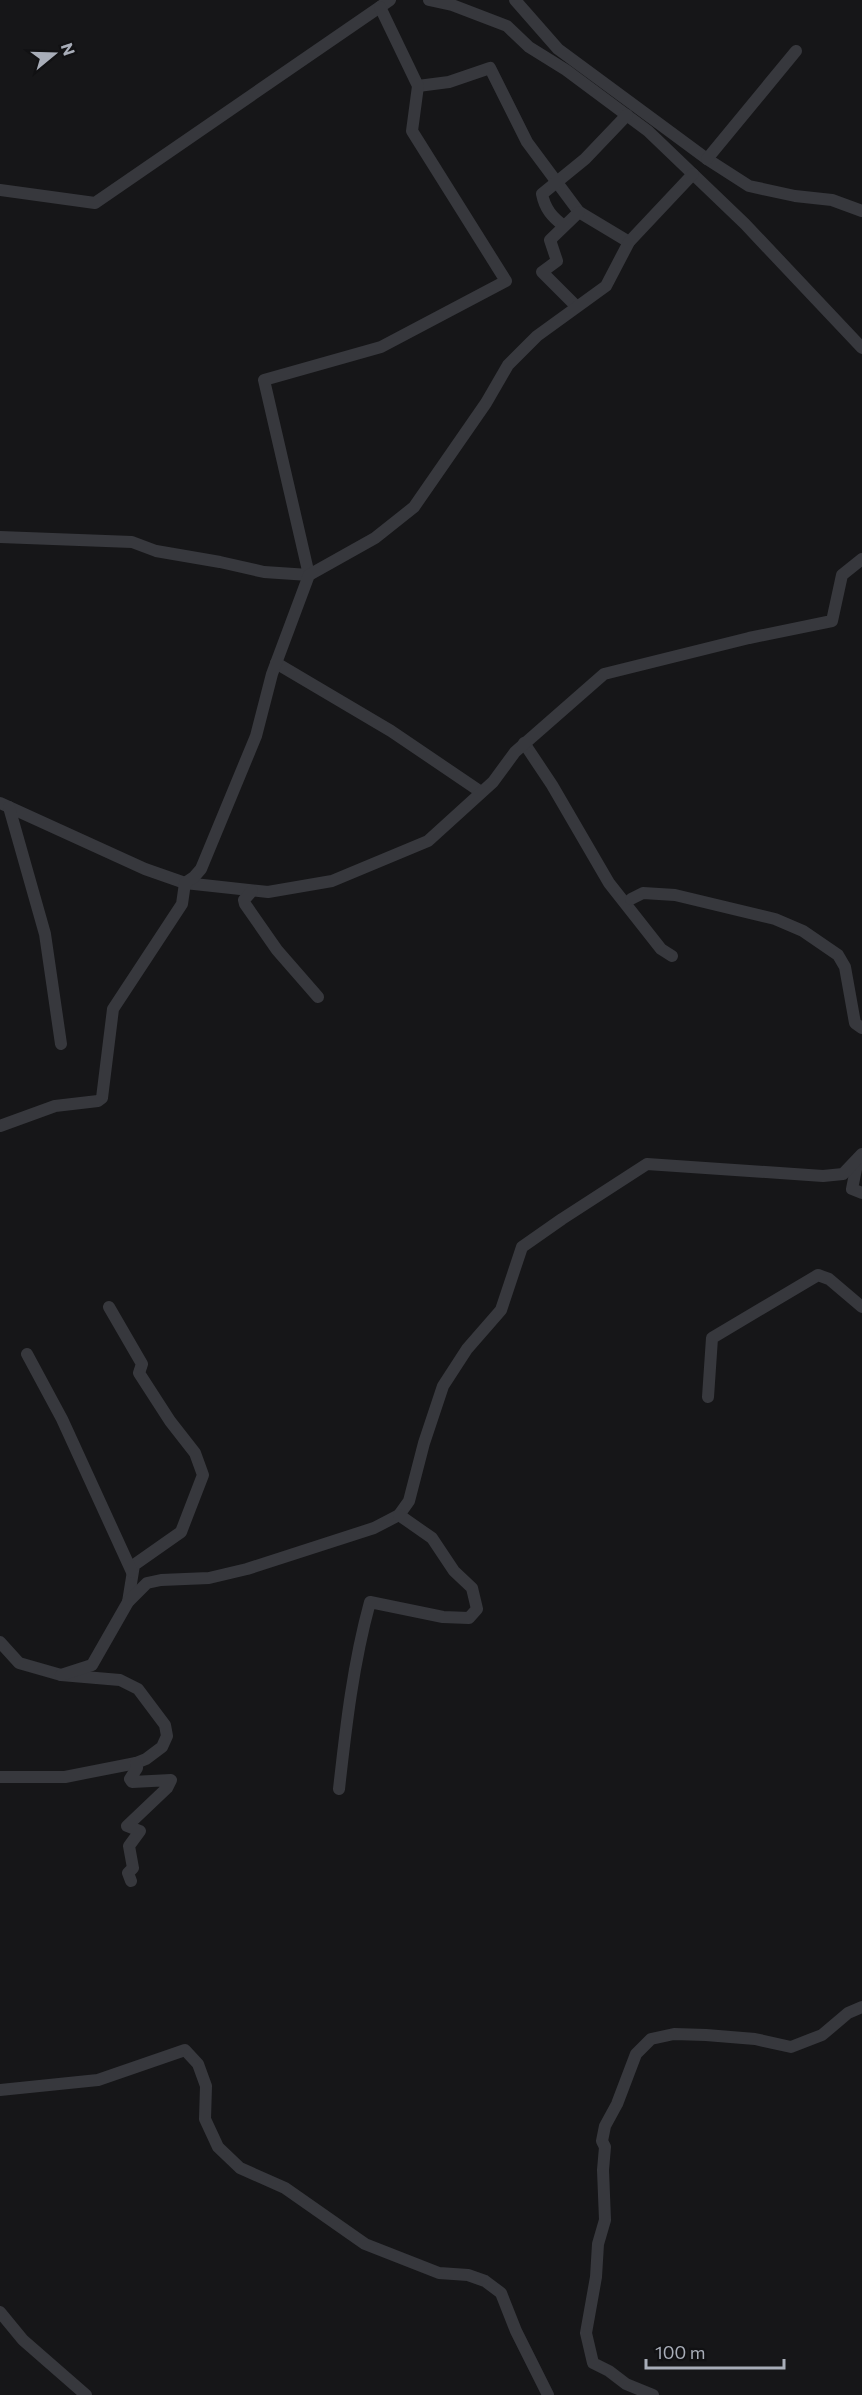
<svg xmlns="http://www.w3.org/2000/svg" width="862" height="2395" viewBox="0 0 862 2395" font-family="Commissioner,sans-serif">
	<style>
		.lines { fill: none; stroke-linecap: round; stroke-linejoin: round }
		.minor { stroke: #37383d; stroke-width: 12 }
	</style>
	<rect width="100%" height="100%" fill="#161618"/>
	<g class="lines">
		<!-- minor -->
		<g class="minor">
			<polyline points="429,0 452,5 507,26 529,47 566,70 648,131 745,224 862,348"/>
			<polyline points="515,0 558,49 707,159 749,186 795,196 832,200 862,211"/>
			<polyline points="418,86 449,82 490,68 527,142 579,212 629,242"/>
			<polyline points="707,159 796,51"/>
			<polyline points="0,190 95,203 390,0"/>
			<path d="M564,226C552,217 545,209 542,194L585,159L627,115"/>
			<polyline points="576,306 542,272 557,261 550,240 579,212"/>
			<polyline points="0,537 132,542 156,551 220,562 264,572 309,575 264,380 381,347 506,281 412,131 418,86 380,7"/>
			<polyline points="276,663 391,731 481,792"/>
			<polyline points="524,743 552,785 609,883 661,949 672,956"/>
			<polyline points="0,803 145,869 185,883 268,892 332,881 428,841 493,782 515,752 604,674 749,638 832,621 842,575 862,559"/>
			<polyline points="9,807 45,934 61,1044"/>
			<polyline points="252,891 244,900 245,904 277,950 318,997"/>
			<polyline points="631,899 643,893 675,895 775,919 803,931 838,955 845,967 855,1023 862,1028"/>
			<polyline points="0,1126 55,1106 98,1101 102,1098 113,1009 182,904 185,883 194,877 201,869 256,736 272,674 309,575 375,538 414,507 486,403 508,365 537,336 606,286 629,242 693,174"/>
			<polyline points="858,1159 852,1189 862,1193"/>
			<polyline points="109,1307 142,1364 139,1373 170,1421 195,1453 203,1475 181,1532 134,1565 128,1602"/>
			<polyline points="27,1354 62,1419 132,1572"/>
			<polyline points="708,1397 712,1338 818,1275 829,1279 862,1307"/>
			<polyline points="0,1642 19,1663 61,1675 120,1680 138,1689 165,1725 167,1736 162,1747 146,1759 136,1763 65,1777 0,1777"/>
			<polyline points="61,1675 92,1665 128,1602 147,1583 161,1580 209,1578 247,1569 374,1528 399,1515 409,1501 424,1443 443,1386 467,1349 501,1310 522,1247 562,1219 647,1164 823,1176 843,1174 862,1154"/>
			<path d="M339,1789C346,1726 353,1664 370,1602L443,1617L469,1618L477,1609L472,1588L454,1571L432,1538L399,1515"/>
			<polyline points="131,1881 128,1873 133,1868 129,1846 140,1831 127,1826 167,1788 171,1780 132,1782 130,1779 137,1768 136,1763"/>
			<polyline points="0,2090 98,2080 185,2050 198,2064 206,2086 205,2119 218,2147 240,2168 285,2188 365,2244 439,2273 468,2275 485,2281 501,2293 516,2331 548,2395"/>
			<polyline points="0,2312 23,2340 86,2395"/>
			<polyline points="653,2395 626,2384 609,2371 593,2363 586,2333 596,2277 598,2244 605,2220 603,2170 605,2147 602,2141 605,2126 617,2104 636,2054 651,2039 674,2034 706,2035 755,2039 791,2047 822,2035 848,2013 862,2007"/>
		</g>
	</g>
	<!-- north arrow -->
	<g transform="translate(54 54) rotate(71)" stroke="#111113" stroke-width="4.5" paint-order="stroke">
	<path d="M0-4.5L10 22L0 15L-10 22Z" fill="#a8adb8"/>
	<text y="-9" font-size="16" font-weight="bold" text-anchor="middle" fill="#a8adb8">N</text>
	</g>
	<!-- scale -->
	<path d="M646 2359v9h138v-9" fill="none" stroke="#a8adb8" stroke-width="3"/>
	<text x="655" y="2359" font-size="18" fill="#a8adb8" stroke="#111113" stroke-width="4.5" paint-order="stroke">100 m</text>
</svg>
